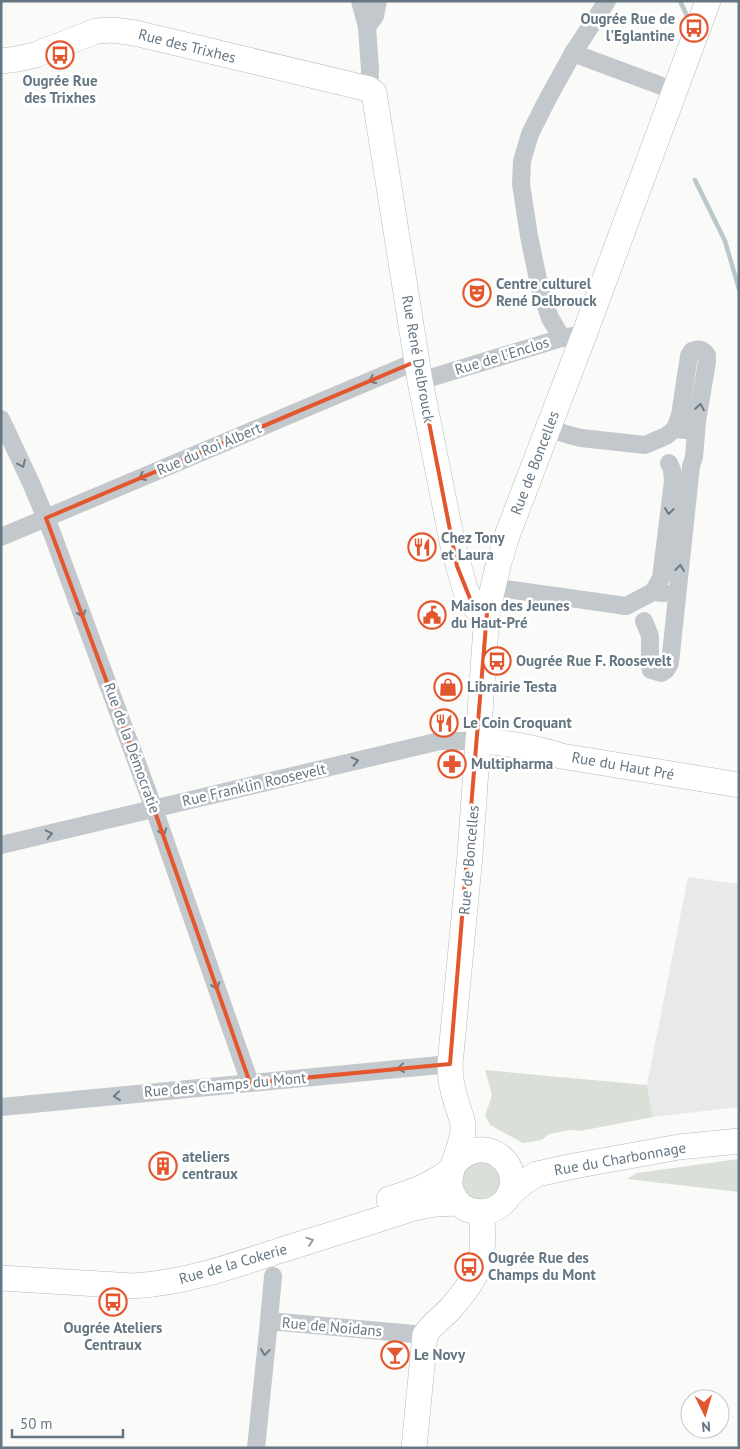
<svg xmlns="http://www.w3.org/2000/svg" width="740" height="1449" viewBox="0 0 740 1449" font-family="'PT Sans',sans-serif">
	<style>
		.built { fill: #e8e9e9 }
		.green { fill: #dadfd7 }
		.lines { fill: none; stroke-linecap: round; stroke-linejoin: round }
		.stream { stroke: #bbc7cb; stroke-width: 4.5 }
		.secondary-casing { stroke: #b3babf; stroke-width: 26 }
		.street { stroke: #c3c8cc; stroke-width: 18 }
		.secondary { stroke: #fff; stroke-width: 25 }
		.oneway { stroke: #6a7a87 }
		.oneway2 { stroke: #939fa8 }
		.marked { fill: none; stroke: #e4572e; stroke-width: 4; stroke-linejoin: round }
		.labels { text-anchor: middle; stroke-width: 5; stroke-linejoin: round; paint-order: stroke }
		.poi-label { font-size: 15px; font-weight: bold; fill: #657683; stroke: #fff; text-anchor: start }
		.street-label { font-size: 15px; fill: #657683; stroke: #fff }
	</style>
	<rect width="100%" height="100%" fill="#fafaf8"/>
	<!-- built -->
	<polygon class="built" points="688,877 739,884 739,1107 653,1117 647,1085"/>
	<!-- green -->
	<g class="green">
		<polygon points="485,1070 647,1085 653,1117 580,1131 570,1130 549,1134 542,1140 523,1143 490,1125 485,1116 492,1095"/>
		<polygon points="739,1159 739,1192 627,1179 637,1173"/>
		<polygon points="478,1160 491,1163 500,1174 500,1187 493,1198 480,1202 463,1193 461,1172"/>
	</g>
	<g class="lines">
		<!-- stream -->
		<g class="stream">
			<polyline points="680,1 689,20"/>
			<polyline points="695,180 725,241 739,289"/>
		</g>
		<!-- secondary casing -->
		<g class="secondary-casing">
			<g id="secondary">
				<polyline points="1,61 17,59 35,55 96,31 113,30 135,33 369,89 374,93 420,381 453,546 466,592 476,608 480,612 487,613"/>
				<path d="M478,741C502,742 538,748 561,756L739,785"/>
				<path d="M455,1163C485,1129 529,1168 506,1200C500,1207 492,1211 483,1212C473,1212 462,1209 456,1200C454,1197 452,1193 451,1190C445,1172 464,1147 463,1127C463,1119 458,1109 456,1101C452,1089 450,1076 450,1064L470,855L487,613L499,562L508,533L584,335L708,1"/>
				<polyline points="509,1195 524,1182 537,1174 574,1166 679,1147 739,1141"/>
				<path d="M389,1199C413,1192 432,1185 452,1169"/>
				<path d="M1,1278L133,1286C184,1283 230,1267 278,1251C323,1237 369,1223 414,1208L435,1204L458,1203"/>
				<path d="M414,1448L425,1335C432,1324 443,1317 451,1308C463,1294 478,1276 481,1258C484,1244 482,1227 482,1212"/>
			</g>
		</g>
		<!-- street -->
		<g class="street">
			<polyline points="360,1 367,27 370,70 369,89"/>
			<polyline points="367,27 375,16 378,1"/>
			<polyline points="573,53 675,91"/>
			<polyline points="562,338 550,318 540,289 529,236 521,184 522,161 530,134 547,100 573,53 607,1"/>
			<polyline points="420,381 562,338 574,336"/>
			<polyline points="1,419 31,483 52,533 154,809 250,1083"/>
			<polyline points="548,428 569,435 581,438 645,445 666,436 675,429 686,430"/>
			<polyline points="1,537 417,361"/>
			<polyline points="492,587 626,606"/>
			<polyline points="653,592 661,578 673,481 672,470 669,463"/>
			<polyline points="626,606 653,592 664,593"/>
			<path d="M644,621L650,636V666L651,670L661,673L666,670L670,663L691,466L694,457L697,421L707,362V355C702,349 699,348 692,351L689,356L680,415L675,429"/>
			<polyline points="1,845 440,741 478,741"/>
			<polyline points="1,1107 450,1064"/>
			<polyline points="269,1321 273,1276"/>
			<polyline points="256,1448 269,1321 425,1335"/>
		</g>
		<!-- secondary -->
		<use href="#secondary" class="secondary"/>
	</g>
	<!-- one-way arrows -->
	<defs><path id="oneway-chevron" d="M-2-3.5L2.5 0L-2 3.5" fill="none" stroke-width="1.6" stroke-linecap="round" stroke-linejoin="round" transform="scale(1.25)"/></defs>
	<g class="oneway">
		<use href="#oneway-chevron" transform="translate(372 380) rotate(157)"/>
		<use href="#oneway-chevron" transform="translate(700 407) rotate(-81)"/>
		<use href="#oneway-chevron" transform="translate(22 464) rotate(65)"/>
		<use href="#oneway-chevron" transform="translate(142 477) rotate(157)"/>
		<use href="#oneway-chevron" transform="translate(669 511) rotate(97)"/>
		<use href="#oneway-chevron" transform="translate(680 568) rotate(-83)"/>
		<use href="#oneway-chevron" transform="translate(82 614) rotate(70)"/>
		<use href="#oneway-chevron" transform="translate(355 761) rotate(-13)"/>
		<use href="#oneway-chevron" transform="translate(163 832) rotate(71)"/>
		<use href="#oneway-chevron" transform="translate(49 834) rotate(-13)"/>
		<use href="#oneway-chevron" transform="translate(216 986) rotate(71)"/>
		<use href="#oneway-chevron" transform="translate(401 1068) rotate(174)"/>
		<use href="#oneway-chevron" transform="translate(117 1096) rotate(174)"/>
		<use href="#oneway-chevron" transform="translate(265 1352) rotate(96)"/>
	</g>
	<use class="oneway2" href="#oneway-chevron" transform="translate(310 1241) rotate(-18)"/>
	<!-- marked area -->
	<path class="marked" d="M417,361L457,566L471,601L487,613L450,1064L250,1083L154,809L46,518Z"/>
	<!-- icons -->
	<defs>
		<g id="bus-ring" transform="scale(1.4375)"><circle r="9.5" fill="#fff" stroke="#e4572e" stroke-width="1.5"/><path d="M-5-6H5V4H4V6H2V4H-2V6H-4V4H-5ZM-3.5-4V0h7V-4ZM-3.5 1.2v1.5H-2V1.2ZM2 1.2v1.5H3.5V1.2Z" fill="#e4572e"/></g>
		<g id="theatre-ring" transform="scale(1.4375)"><circle r="9.5" fill="#fff" stroke="#e4572e" stroke-width="1.5"/><path d="M-5-5.5Q0-4 5-5.5V0Q5 5 0 6Q-5 5-5 0ZM-3.3-2.5H-1v1.5H-3.3ZM1-2.5H3.3v1.5H1ZM-2.8 1Q0 5.5 2.8 1Z" fill="#e4572e"/></g>
		<g id="restaurant-ring" transform="scale(1.4375)"><circle r="9.5" fill="#fff" stroke="#e4572e" stroke-width="1.5"/><path d="M-5-6h1v4h1v-4h1v4h1v-4h1v5L-1.5 .5V6h-2V.5L-5-1ZM5-6V6H3V1.5H1.5Q1.5-4 5-6Z" fill="#e4572e"/></g>
		<g id="civic-ring" transform="scale(1.4375)"><circle r="9.5" fill="#fff" stroke="#e4572e" stroke-width="1.5"/><path d="M-.6-6.5H3V-4.5H.6V-3L4-1V1h2V6H-6V1h2V-1L-.6-3ZM-1.2 2.5V6h2.4V2.5Z" fill="#e4572e"/></g>
		<g id="shop-ring" transform="scale(1.4375)"><circle r="9.5" fill="#fff" stroke="#e4572e" stroke-width="1.5"/><path d="M-5-2.5h2.3a2.7 3.5 0 0 1 5.4 0H5L5.5 6h-11ZM-1.5-2.5h3a1.5 2.3 0 0 0-3 0Z" fill="#e4572e"/></g>
		<g id="pharmacy-ring" transform="scale(1.4375)"><circle r="9.5" fill="#fff" stroke="#e4572e" stroke-width="1.5"/><path d="M-2-6h4v4h4v4h-4v4h-4v-4h-4v-4h4Z" fill="#e4572e"/></g>
		<g id="building-ring" transform="scale(1.4375)"><circle r="9.5" fill="#fff" stroke="#e4572e" stroke-width="1.5"/><path d="M-4-6H4V6H1V3H-1V6H-4ZM-2.5-4.3h1.7v1.8h-1.7ZM.8-4.3h1.7v1.8H.8ZM-2.5-1h1.7V.8h-1.7ZM.8-1h1.7V.8H.8Z" fill="#e4572e"/></g>
		<g id="bar-ring" transform="scale(1.4375)"><circle r="9.5" fill="#fff" stroke="#e4572e" stroke-width="1.5"/><path d="M-6-5H6L.8 .8V4.5H3.5V6h-7V4.5H-.8V.8Z" fill="#e4572e"/></g>
	</defs>
	<g fill-rule="evenodd">
		<use href="#bus-ring" x="694" y="28"/>
		<use href="#bus-ring" x="60" y="55"/>
		<use href="#theatre-ring" x="477" y="293"/>
		<use href="#restaurant-ring" x="422" y="547"/>
		<use href="#civic-ring" x="432" y="615"/>
		<use href="#bus-ring" x="497" y="661"/>
		<use href="#shop-ring" x="448" y="687"/>
		<use href="#restaurant-ring" x="444" y="723"/>
		<use href="#pharmacy-ring" x="452" y="764"/>
		<use href="#building-ring" x="163" y="1166"/>
		<use href="#bus-ring" x="469" y="1267"/>
		<use href="#bus-ring" x="113" y="1302"/>
		<use href="#bar-ring" x="395" y="1355"/>
	</g>
	<g class="labels">
		<!-- poi labels -->
		<g class="poi-label">
			<text x="675" y="24" text-anchor="end">Ougrée Rue de<tspan x="675" dy="17">l'Eglantine</tspan></text>
			<text x="60" y="86" text-anchor="middle">Ougrée Rue<tspan x="60" dy="17">des Trixhes</tspan></text>
			<text x="496" y="289">Centre culturel<tspan x="496" dy="17">René Delbrouck</tspan></text>
			<text x="441" y="543">Chez Tony<tspan x="441" dy="17">et Laura</tspan></text>
			<text x="451" y="611">Maison des Jeunes<tspan x="451" dy="17">du Haut-Pré</tspan></text>
			<text x="516" y="666">Ougrée Rue F. Roosevelt</text>
			<text x="467" y="692">Librairie Testa</text>
			<text x="463" y="728">Le Coin Croquant</text>
			<text x="471" y="769">Multipharma</text>
			<text x="182" y="1162">ateliers<tspan x="182" dy="17">centraux</tspan></text>
			<text x="488" y="1263">Ougrée Rue des<tspan x="488" dy="17">Champs du Mont</tspan></text>
			<text x="113" y="1333" text-anchor="middle">Ougrée Ateliers<tspan x="113" dy="17">Centraux</tspan></text>
			<text x="414" y="1360">Le Novy</text>
		</g>
		<!-- street labels -->
		<g class="street-label">
			<text transform="translate(187 46) rotate(14)" y="5">Rue des Trixhes</text>
			<text transform="translate(502 356) rotate(-17)" y="5">Rue de l'Enclos</text>
			<text transform="translate(418 359) rotate(80)" y="5">Rue René Delbrouck</text>
			<text transform="translate(209 449) rotate(-23)" y="5">Rue du Roi Albert</text>
			<text transform="translate(535 463) rotate(-69)" y="5">Rue de Boncelles</text>
			<text transform="translate(132 748) rotate(70)" y="5">Rue de la Démocratie</text>
			<text transform="translate(623 766) rotate(10)" y="5">Rue du Haut Pré</text>
			<text transform="translate(254 785) rotate(-13)" y="5">Rue Franklin Roosevelt</text>
			<text transform="translate(469 860) rotate(-85)" y="5">Rue de Boncelles</text>
			<text transform="translate(225 1085) rotate(-5)" y="5">Rue des Champs du Mont</text>
			<text transform="translate(620 1159) rotate(-10)" y="5">Rue du Charbonnage</text>
			<text transform="translate(233 1264) rotate(-16)" y="5">Rue de la Cokerie</text>
			<text transform="translate(332 1327) rotate(5)" y="5">Rue de Noidans</text>
		</g>
	</g>
	<!-- border -->
	<rect width="740" height="1449" fill="none" stroke="#657683" stroke-width="5"/>
	<!-- north arrow -->
	<g transform="translate(705 1414) rotate(175)"><circle r="24" fill="#ffffff" stroke="#c1c8cd"/>
	<path d="M0-4L9 19L0 12L-9 19Z" fill="#e4572e"/>
	<text y="-8" font-size="14" font-weight="bold" text-anchor="middle" fill="#657683">N</text>
	</g>
	<!-- scale -->
	<path d="M12 1429v8h111v-8" fill="none" stroke="#657683" stroke-width="2.5"/>
	<text x="20" y="1429" font-size="15" fill="#657683" stroke="#ffffff" stroke-width="4" paint-order="stroke">50 m</text>
</svg>
